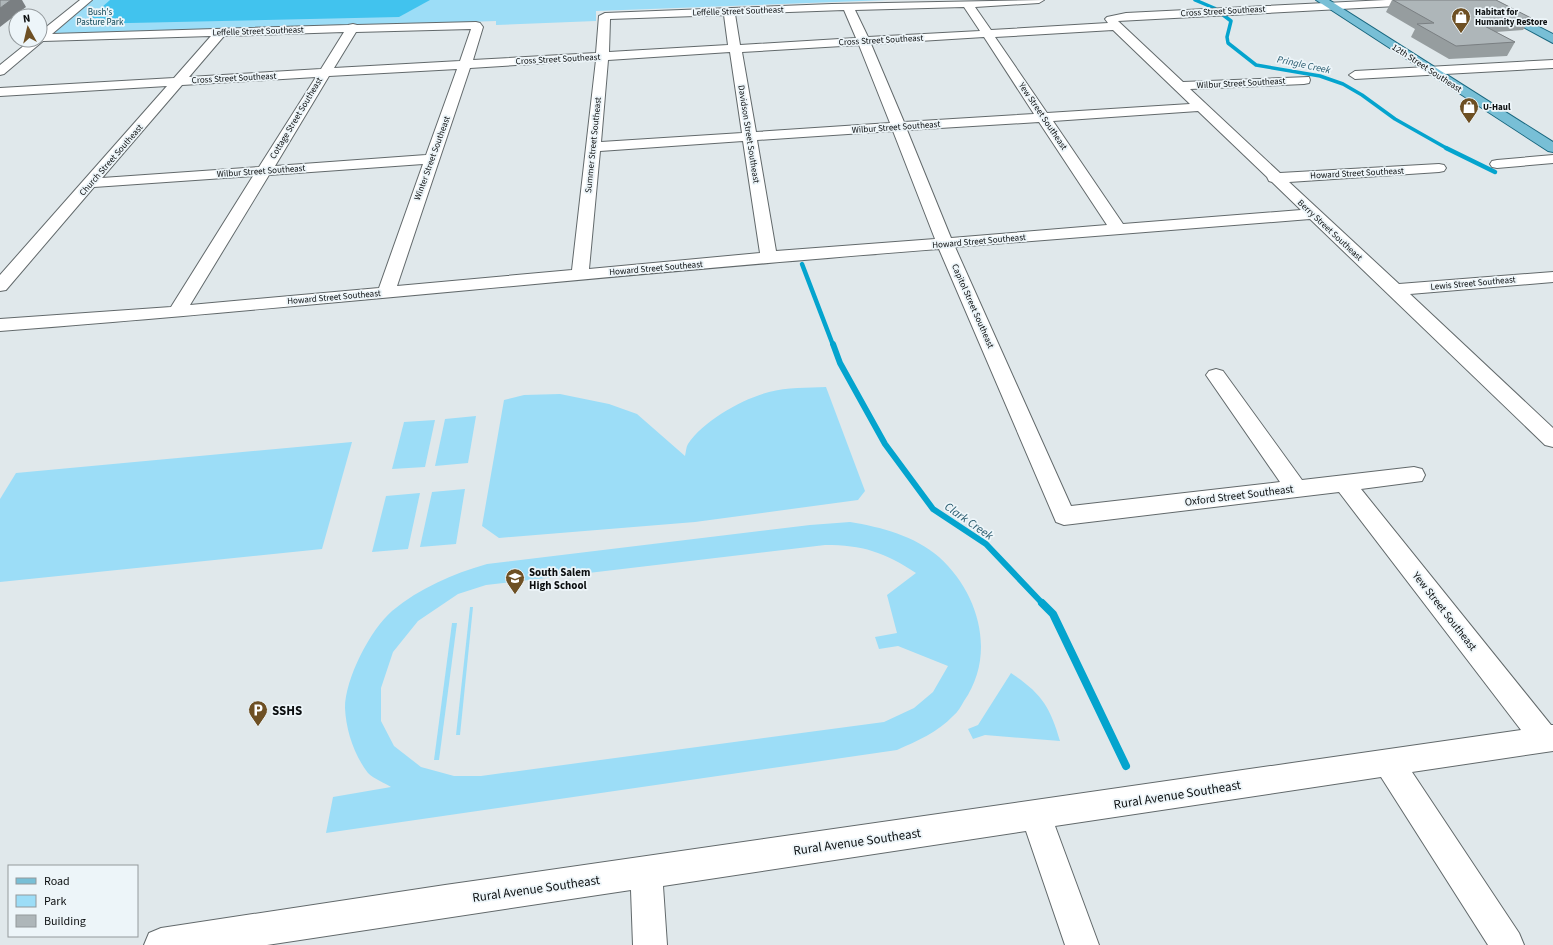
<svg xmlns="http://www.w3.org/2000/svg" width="1553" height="945" viewBox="0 0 1553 945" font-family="'Source Sans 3',sans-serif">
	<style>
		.green { fill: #9cddf7; fill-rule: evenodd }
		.forest { fill: #41c3ee }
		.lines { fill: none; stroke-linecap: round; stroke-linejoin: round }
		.stream-far3 { stroke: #04a4ce; stroke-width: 3.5 }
		.stream-far2 { stroke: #04a4ce; stroke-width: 4.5 }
		.stream-far1 { stroke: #04a4ce; stroke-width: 6 }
		.stream { stroke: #04a4ce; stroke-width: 8 }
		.minor-casing { stroke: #62696b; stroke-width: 2 }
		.major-casing { stroke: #18667e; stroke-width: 2 }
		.minor { fill: #fff; fill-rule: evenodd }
		.major { fill: #78bfd6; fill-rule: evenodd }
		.wall { fill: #969d9f }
		.shaded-wall { fill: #7a7f82 }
		.building { fill: #aeb6b9; stroke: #7a7f82 }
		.labels { text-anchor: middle; stroke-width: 3.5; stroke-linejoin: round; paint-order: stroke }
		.far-street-label { font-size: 9px; fill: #0c0f10; stroke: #edf5f9 }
		.far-park-label { font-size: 9px; fill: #033e4f; stroke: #edf5f9 }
		.far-poi-label { font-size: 9px; font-weight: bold; fill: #0c0f10; stroke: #edf5f9; text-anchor: start }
		.far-water-label { font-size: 10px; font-style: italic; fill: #275a6d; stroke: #edf5f9 }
		.street-label { font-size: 11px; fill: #0c0f10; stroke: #edf5f9 }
		.poi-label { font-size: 11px; font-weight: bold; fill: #0c0f10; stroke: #edf5f9; text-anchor: start }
		.water-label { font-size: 12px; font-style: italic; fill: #275a6d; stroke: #edf5f9 }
		.near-poi-label { font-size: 13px; font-weight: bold; fill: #0c0f10; stroke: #edf5f9; text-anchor: start }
		.near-street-label { font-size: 13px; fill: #0c0f10; stroke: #edf5f9 }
	</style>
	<rect width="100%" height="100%" fill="#e0e8eb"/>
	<!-- green -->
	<g class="green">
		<polygon points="92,0 888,0 596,11 596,21 496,25 496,21 61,36 53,34"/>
		<path d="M826,387L865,491L858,500L695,522L499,538L482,526L504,400L524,395L560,394L609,404L637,414L685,456C686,452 686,447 688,444C703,421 742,399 769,392C787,387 808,388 826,387Z"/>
		<polygon points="476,416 468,463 435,466 445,419"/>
		<polygon points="435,420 425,467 392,469 404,422"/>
		<polygon points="352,442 322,549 0,582 0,499 16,473"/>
		<polygon points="465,489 456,544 420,547 432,492"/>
		<polygon points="420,493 408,549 372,552 386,496"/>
		<path d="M850,522C881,527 915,536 939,557C980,594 996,655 964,701C961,706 958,712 953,716C938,732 917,741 897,750L326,833L333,797L391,787C385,783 374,779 368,773C354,755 346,730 345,708C345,679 370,630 392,611C420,588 452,574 487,564L810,525ZM825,545C863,545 884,552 916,573L887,595L897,633L875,637L879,649L898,646L948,666L933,692L914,708L884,722L481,776H454L421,767L394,746L381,721V688L393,652L418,621L458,594L486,585Z"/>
		<polygon points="470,607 473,607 460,735 456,735"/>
		<polygon points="452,623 457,623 439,760 434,760"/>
		<path d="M1011,673C1041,693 1050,706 1060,741L985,735L973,739L968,729L978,725Z"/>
	</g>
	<!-- forest -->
	<polygon class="forest" points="110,0 430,0 399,17 83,24"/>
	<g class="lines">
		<!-- stream-far3 -->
		<polyline class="stream-far3" points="1195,0 1214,8 1231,21 1227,37 1228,43 1256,65 1320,76 1343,84 1362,95 1395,119 1448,149"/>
		<!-- stream-far2 -->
		<g class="stream-far2">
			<polyline points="1446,148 1495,172"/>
			<polyline points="802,264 833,345"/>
		</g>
		<!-- stream-far1 -->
		<polyline class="stream-far1" points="833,344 840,363 885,444 933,509 986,544 1043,604"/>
		<!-- stream -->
		<polyline class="stream" points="1042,603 1053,614 1126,766"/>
		<!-- minor casing -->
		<g class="minor-casing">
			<g id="minor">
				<path d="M80,0H92L52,34L348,25L353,24L357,25L476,22L480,23L483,27L473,60L596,53L599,16L605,13L832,4L1044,0L1039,3L975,7L991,30L1108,23L1105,19L1107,17L1126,13L1386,0H1458L1453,3L1118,21L1183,82L1309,77L1310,80L1309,83L1304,84L1190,89L1280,173L1439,164L1444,165L1446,168L1444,171L1439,172L1289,182L1399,284L1553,272V282L1410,294L1553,428V447L1545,445L1310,219L955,247L1071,506L1280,482L1206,375L1209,371L1216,369L1223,371L1302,480L1414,467L1422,469L1425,475L1422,481L1361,489L1551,725H1553V751L1412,772L1519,933L1524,945H1488L1381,777L1055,826L1099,945H1065L1026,831L663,886L667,945H633L631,890L267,945H144L149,933L161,928L445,885L1521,730L1339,492L1064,525L1056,522L939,249C626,273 313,307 0,331V319L171,307L253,176L94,187L6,290L0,291V275L167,86L0,96V88L174,78L211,36L43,41L4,74L0,75V65L31,40H40V32ZM964,7L980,31L868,37L855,10ZM844,10L856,38L740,45L735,14ZM724,15L728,45L609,52L610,19ZM471,29L460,61L334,68L356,32ZM1113,30L1190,104L1047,113L995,37ZM344,32L321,69L189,77L224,36ZM984,37L1034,114L904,122L871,44ZM859,45L890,123L756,132L742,52ZM730,52L742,133L601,142L608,60ZM596,60L572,270L397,286L470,68ZM457,69L426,155L275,166L329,76ZM316,77L259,167L102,178L182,85ZM1198,111L1267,177L1269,181L1272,182L1301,210L1123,224L1053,121ZM1039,122L1107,225L951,238L907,130ZM893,131L935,239L776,251L757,140ZM743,141L760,253L589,269L600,151ZM423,164L379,288L190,305L269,175Z"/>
				<polygon points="1553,60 1553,68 1355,79 1349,75 1355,71"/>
				<polygon points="1553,155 1553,163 1497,168 1492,167 1490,164 1492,161 1497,160"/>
			</g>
		</g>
		<!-- major casing -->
		<g class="major-casing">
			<g id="major">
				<polygon points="1316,0 1329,0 1553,142 1553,152 1548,151"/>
				<polygon points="1473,0 1486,0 1553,34 1553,43"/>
			</g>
		</g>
		<!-- minor -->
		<use href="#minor" class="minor"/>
		<!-- major -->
		<use href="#major" class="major"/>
	</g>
	<!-- wall -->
	<polygon class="wall" points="1392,0 1496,0 1531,18 1523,30 1496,32 1515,42 1507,56 1449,59 1411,37 1415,29 1386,12"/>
	<!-- shaded-wall -->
	<polygon class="shaded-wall" points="10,0 22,0 26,7 0,27 0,8"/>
	<!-- building -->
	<g class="building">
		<polygon points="0,0 11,0 0,8"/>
		<polygon points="1393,0 1496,0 1531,18 1475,21 1515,42 1456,46 1417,24 1434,23"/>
	</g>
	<!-- icons -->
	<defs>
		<g id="shop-pin" transform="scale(1)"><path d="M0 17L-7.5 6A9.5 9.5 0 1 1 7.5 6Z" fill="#6e5024" stroke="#edf5f9"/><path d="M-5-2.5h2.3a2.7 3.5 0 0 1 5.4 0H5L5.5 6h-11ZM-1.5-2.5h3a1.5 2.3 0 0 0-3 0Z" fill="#fff"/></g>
		<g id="school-pin" transform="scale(1)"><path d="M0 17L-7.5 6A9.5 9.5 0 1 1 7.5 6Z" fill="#6e5024" stroke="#edf5f9"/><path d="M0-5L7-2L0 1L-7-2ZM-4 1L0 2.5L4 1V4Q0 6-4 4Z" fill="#fff"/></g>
		<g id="parking-pin" transform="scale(1)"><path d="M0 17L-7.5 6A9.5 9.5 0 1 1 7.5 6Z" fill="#6e5024" stroke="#edf5f9"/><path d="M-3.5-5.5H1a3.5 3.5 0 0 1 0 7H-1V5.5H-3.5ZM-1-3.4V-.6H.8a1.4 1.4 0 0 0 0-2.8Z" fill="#fff"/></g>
	</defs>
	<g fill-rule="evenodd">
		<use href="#shop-pin" x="1461" y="17"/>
		<use href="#shop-pin" x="1469" y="107"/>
		<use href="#school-pin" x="515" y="578"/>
		<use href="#parking-pin" x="258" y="710"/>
	</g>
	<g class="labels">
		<!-- far-street labels -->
		<g class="far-street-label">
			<text transform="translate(738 11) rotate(-2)" y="3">Leffelle Street Southeast</text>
			<text transform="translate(1223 11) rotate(-3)" y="3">Cross Street Southeast</text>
			<text transform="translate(258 31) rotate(-2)" y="3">Leffelle Street Southeast</text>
			<text transform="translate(881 40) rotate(-3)" y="3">Cross Street Southeast</text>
			<text transform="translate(558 59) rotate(-3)" y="3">Cross Street Southeast</text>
			<text transform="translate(1427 68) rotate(33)" y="3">12th Street Southeast</text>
			<text transform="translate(234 78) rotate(-3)" y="3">Cross Street Southeast</text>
			<text transform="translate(1241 83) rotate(-3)" y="3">Wilbur Street Southeast</text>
			<text transform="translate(1043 116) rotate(56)" y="3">Yew Street Southeast</text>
			<text transform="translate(296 118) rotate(-59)" y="3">Cottage Street Southeast</text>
			<text transform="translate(896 127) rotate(-4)" y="3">Wilbur Street Southeast</text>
			<text transform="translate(749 134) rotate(81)" y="3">Davidson Street Southeast</text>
			<text transform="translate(593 145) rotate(-84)" y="3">Summer Street Southeast</text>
			<text transform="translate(432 158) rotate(-70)" y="3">Winter Street Southeast</text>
			<text transform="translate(111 160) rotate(-49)" y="3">Church Street Southeast</text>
			<text transform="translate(261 171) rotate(-4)" y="3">Wilbur Street Southeast</text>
			<text transform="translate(1357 173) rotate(-3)" y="3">Howard Street Southeast</text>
			<text transform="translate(1330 230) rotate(43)" y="3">Berry Street Southeast</text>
			<text transform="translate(979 241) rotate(-5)" y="3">Howard Street Southeast</text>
			<text transform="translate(656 268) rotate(-5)" y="3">Howard Street Southeast</text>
			<text transform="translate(1473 283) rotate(-5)" y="3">Lewis Street Southeast</text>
			<text transform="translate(334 297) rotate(-5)" y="3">Howard Street Southeast</text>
			<text transform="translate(973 306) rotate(66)" y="3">Capitol Street Southeast</text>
		</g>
		<!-- far-park labels -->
		<g class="far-park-label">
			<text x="100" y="15">Bush's<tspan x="100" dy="10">Pasture Park</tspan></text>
		</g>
		<!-- far-poi labels -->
		<g class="far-poi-label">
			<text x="1475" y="15">Habitat for<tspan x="1475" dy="10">Humanity ReStore</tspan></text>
			<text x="1483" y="110">U-Haul</text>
		</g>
		<!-- far-water labels -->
		<g class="far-water-label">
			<text transform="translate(1304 64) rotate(12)" y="4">Pringle Creek</text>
		</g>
		<!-- street labels -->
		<g class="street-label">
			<text transform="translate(1239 495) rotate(-7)" y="4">Oxford Street Southeast</text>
			<text transform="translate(1445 611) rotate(52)" y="4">Yew Street Southeast</text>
		</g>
		<!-- poi labels -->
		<g class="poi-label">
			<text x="529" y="576">South Salem<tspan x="529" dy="13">High School</tspan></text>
		</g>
		<!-- water labels -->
		<g class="water-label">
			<text transform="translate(969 521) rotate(35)" y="4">Clark Creek</text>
		</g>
		<!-- near-poi labels -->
		<g class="near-poi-label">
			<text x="272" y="715">SSHS</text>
		</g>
		<!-- near-street labels -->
		<g class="near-street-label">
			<text transform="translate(1177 794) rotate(-9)" y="5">Rural Avenue Southeast</text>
			<text transform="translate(857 841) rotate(-8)" y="5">Rural Avenue Southeast</text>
			<text transform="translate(536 888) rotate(-8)" y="5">Rural Avenue Southeast</text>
		</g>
	</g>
	<!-- legend -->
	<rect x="8" y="865" width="130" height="72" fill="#edf5f9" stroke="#93999c"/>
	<rect x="16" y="878" width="20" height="6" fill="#78bfd6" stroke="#93999c"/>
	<text x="44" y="885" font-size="12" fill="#0c0f10">Road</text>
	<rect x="16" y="895" width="20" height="12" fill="#9cddf7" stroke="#93999c"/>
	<text x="44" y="905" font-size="12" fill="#0c0f10">Park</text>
	<rect x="16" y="915" width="20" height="12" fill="#aeb6b9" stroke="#93999c"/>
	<text x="44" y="925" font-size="12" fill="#0c0f10">Building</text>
	<!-- north arrow -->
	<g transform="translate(28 28) rotate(352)"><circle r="19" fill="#edf5f9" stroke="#93999c"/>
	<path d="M0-3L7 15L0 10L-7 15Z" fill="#6e5024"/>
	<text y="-6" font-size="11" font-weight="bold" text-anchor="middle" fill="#0c0f10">N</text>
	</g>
</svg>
